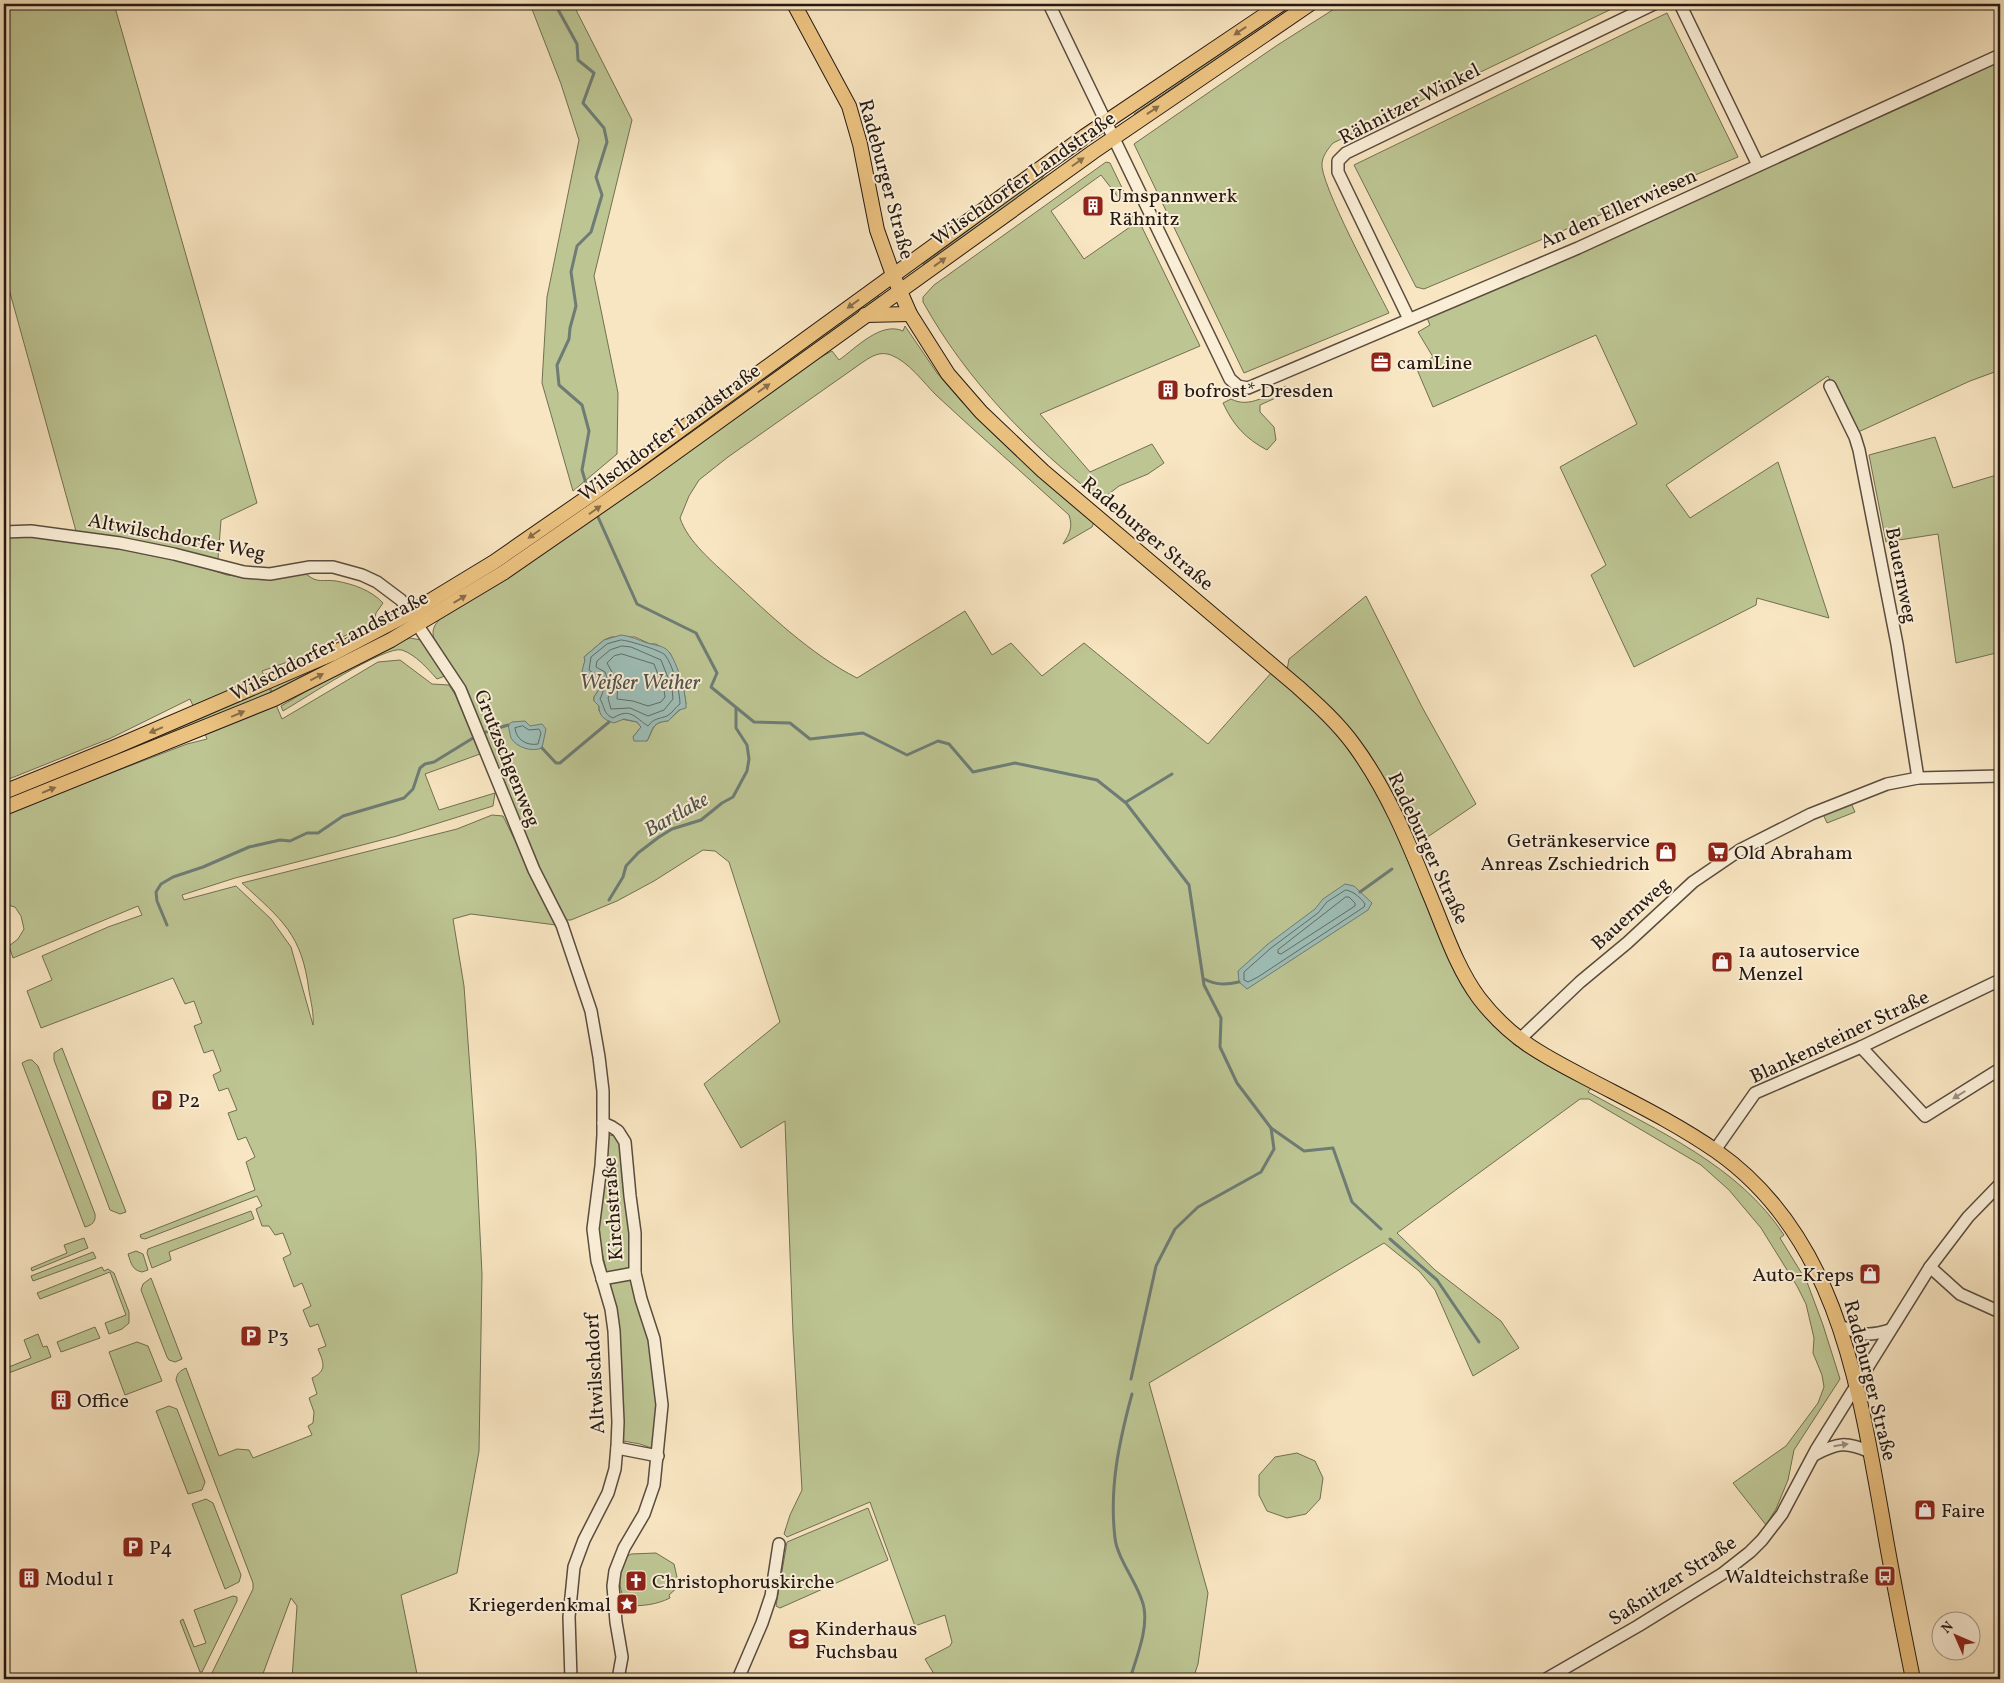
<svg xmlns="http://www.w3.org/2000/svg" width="2004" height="1683" viewBox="0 0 2004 1683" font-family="Vollkorn,serif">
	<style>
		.green { fill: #bdc593; stroke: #716f53; fill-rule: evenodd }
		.water { fill: #9ebeb7; stroke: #6e7c75 }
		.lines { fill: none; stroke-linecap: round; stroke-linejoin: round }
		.shore { stroke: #626c65; stroke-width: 1 }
		.stream { stroke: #6e7c75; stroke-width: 3 }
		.minor-casing { stroke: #5a4c3e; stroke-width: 14 }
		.major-casing { stroke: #251913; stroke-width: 16 }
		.minor { stroke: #faeed7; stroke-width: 11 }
		.major { stroke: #ecc280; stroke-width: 14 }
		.oneway { fill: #886e4a }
		.oneway2 { fill: #9a8e7f }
		.labels { text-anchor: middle; stroke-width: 4; stroke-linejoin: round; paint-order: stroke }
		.street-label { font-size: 20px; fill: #251913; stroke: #faeed7 }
		.poi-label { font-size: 20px; fill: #251913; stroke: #faeed7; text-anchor: start }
		.water-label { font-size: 21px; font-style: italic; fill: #4f534c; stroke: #faeed7 }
	</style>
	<rect width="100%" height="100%" fill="#f8e5c1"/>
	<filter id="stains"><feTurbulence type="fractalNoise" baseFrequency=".004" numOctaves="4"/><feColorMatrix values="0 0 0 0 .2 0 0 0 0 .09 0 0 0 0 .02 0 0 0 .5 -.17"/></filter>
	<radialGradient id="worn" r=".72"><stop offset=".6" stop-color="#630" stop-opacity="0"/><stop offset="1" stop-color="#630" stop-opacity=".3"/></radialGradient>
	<!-- green -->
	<g class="green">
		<polygon points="4,4 114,4 257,503 221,520 218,559 76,531 4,271"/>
		<polygon points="530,4 573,4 632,120 594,276 618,393 617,454 573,491 542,383 547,297 579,140 561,84"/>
		<path d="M1342,4H1622L1333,143C1328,149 1323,155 1322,163C1319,182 1377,289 1389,313L1244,373L1134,144L1276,46Z"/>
		<polygon points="1667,13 1738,157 1424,289 1416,287 1354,165"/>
		<polygon points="1262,23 1265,27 1136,117 1134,114 1181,82 1192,69"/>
		<polygon points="2000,61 2000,370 1970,381 1856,433 1828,376 1666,485 1690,518 1778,462 1829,618 1757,598 1756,605 1634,667 1591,575 1606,565 1560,467 1637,424 1596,335 1433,407 1416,367 1433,357 1418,332 1430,325 1427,318 1918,100"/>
		<polygon points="1087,142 1087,145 1045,174 1038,184 924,266 923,264"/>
		<path d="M1106,162L1110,163L1126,196L1122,202L1101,175L1051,211L1084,259L1130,227L1123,216L1137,217L1200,346L1040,414L1090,472L1152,444L1164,463L1148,474L1119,486L1101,500C1030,445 967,381 923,302V297L934,285Z"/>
		<polygon points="877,294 880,299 597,501 596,499"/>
		<path d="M905,326L937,373L963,403L1034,470L1094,522L1092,527L1063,544C1070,533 1073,527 1069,515C1025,475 980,436 936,395C923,382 909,362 891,355C880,351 872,356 863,362L728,457L699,480L689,496L680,518C688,542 713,562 731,579C770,615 810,654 857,678L965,611L992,655L1011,643L1042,676L1084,643L1208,744L1272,672L1326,721L1345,743L1363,768L1381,799L1488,1019L1517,1046L1535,1058L1591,1088L1588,1092C1658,1131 1739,1166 1784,1235L1780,1238L1807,1282L1823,1325L1840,1379L1794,1450L1788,1480L1776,1509L1766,1525L1733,1483L1786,1446L1818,1403L1824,1387L1822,1375L1813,1353L1814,1338L1806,1304L1797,1286L1761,1228L1729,1190L1701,1165L1589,1099H1580L1397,1233L1435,1270L1501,1321L1519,1348L1473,1376L1435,1290L1419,1271L1384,1243L1149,1383L1208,1593L1198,1664L1193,1679H1069L1034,1674L992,1679H937L925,1659L950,1646L952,1642L945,1615L915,1626L870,1502L787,1537L784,1534L790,1515L802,1490L793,1332L785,1121L741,1148L704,1084L780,1022L729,862L715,851L703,850L654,881L617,901L571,920H564L537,867L489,744L464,685L434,638C431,630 435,624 441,618C566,543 682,454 800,368L832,351L839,360C856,348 881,321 903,331ZM611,637H635L650,644H656L670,653L683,686L686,704L668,721C652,722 654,729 647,741L633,737L641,727L637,722L621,719L599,711V706L594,701V697L600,688L596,680L585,676L583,671L585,660L584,657L604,640Z"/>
		<path d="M1286,386L1289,392L1260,405V412L1274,427L1276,440L1267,450C1246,439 1233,425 1223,403L1231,399C1250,409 1269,394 1286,386Z"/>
		<polygon points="1935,437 1953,488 2000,474 2000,652 1956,663 1938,534 1886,542 1869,455"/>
		<path d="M30,535L80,540L181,560L227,575L261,579L306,574C318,584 322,579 336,581C353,584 371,590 383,603L376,613L374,622L296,659L262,671L282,719L378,662L400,660L432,684L449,685L456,696L480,754L425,774L439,810L495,793L493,806L397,836L235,878L182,895L184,900L236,886L271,919L291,947L313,1025C314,1014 311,1002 309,991C302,934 282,920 242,883L457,829L492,815L503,816L556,925L471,914L453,919L464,986L476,1152L482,1274L479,1451L457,1573L401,1595L418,1679H292L297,1606L291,1598L261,1679H209L253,1589V1583L176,1380C177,1373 180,1371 186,1368L219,1456L237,1449L249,1450L253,1458L312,1435L308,1426L313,1423L314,1412L309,1398L317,1394L312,1378C327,1371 324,1363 318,1349L326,1346L318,1324L310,1327L303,1310L311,1306L302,1283L294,1287L283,1258L291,1254L283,1233L275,1235L269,1226H262L256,1209L262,1206L257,1196L145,1239L141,1238L140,1235L255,1190L246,1162L255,1157L246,1137L238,1140L228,1113L237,1110L228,1088L219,1091L213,1075L221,1071L213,1050L204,1053L194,1026L202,1023L194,1001L185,1004L173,978L41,1028L27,991L52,980L42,956L108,927L142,915L138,906L13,958L9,946L18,939L24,929L21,916L15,907L4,904V814L187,744L207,739L201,723L4,802V798L198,717L190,699L111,738L4,781V536Z"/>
		<polygon points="1366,596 1422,707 1476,804 1429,836 1413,838 1397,804 1287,670 1289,659"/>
		<polygon points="384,634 385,637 272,692 270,687 307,672"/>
		<path d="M410,638L421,640L445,676L437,679C427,668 416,655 402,650C385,645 302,700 283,711L281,706L332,676L398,642Z"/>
		<polygon points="1851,803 1855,812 1827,823 1823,814"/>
		<polygon points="62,1048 126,1212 120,1214 110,1210 54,1060 54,1053"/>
		<path d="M28,1060H32L38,1066L95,1214C96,1222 92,1225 85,1227L22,1063Z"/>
		<polygon points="608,1135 617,1136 621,1148 625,1199 629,1220 630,1268 607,1274 598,1234"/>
		<polygon points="251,1211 254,1219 169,1252 171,1260 152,1268 147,1253 148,1249"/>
		<polygon points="84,1238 88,1248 32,1271 31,1268 67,1253 64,1245"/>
		<path d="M136,1251L143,1254L148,1270L142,1272C132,1270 131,1263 128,1254Z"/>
		<polygon points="93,1252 96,1258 33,1281 31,1276"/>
		<polygon points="102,1267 104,1271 108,1269 114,1273 129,1312 129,1323 122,1329 109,1334 105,1323 126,1315 110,1272 40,1299 37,1293"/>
		<polygon points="631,1276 651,1337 657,1406 654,1449 640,1444 623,1441 622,1371 615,1310 617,1309 608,1281"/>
		<polygon points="151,1278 182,1359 175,1362 169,1360 167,1357 141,1290 143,1284"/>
		<polygon points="95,1327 100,1338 61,1352 57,1342"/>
		<polygon points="38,1334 43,1347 47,1346 51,1357 6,1374 4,1369 31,1358 24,1340"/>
		<polygon points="137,1342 148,1346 162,1381 125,1395 109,1352"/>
		<polygon points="169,1406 177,1409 205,1482 202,1490 188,1494 156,1411"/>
		<polygon points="1297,1453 1315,1461 1323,1478 1320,1499 1306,1514 1287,1518 1267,1511 1259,1495 1259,1475 1275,1457"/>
		<polygon points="206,1499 213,1503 241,1575 239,1582 225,1589 192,1504"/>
		<polygon points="868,1508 888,1560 780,1608 776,1606 787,1542"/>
		<path d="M656,1553L674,1564L679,1586L669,1595L670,1598C656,1605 642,1606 626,1606C620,1591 613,1564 631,1554Z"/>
		<polygon points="233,1596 237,1597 237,1601 202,1672 200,1672 180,1621 183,1619 194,1647 206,1643 194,1610"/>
	</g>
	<!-- water -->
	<g class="water">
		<path d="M621,635C631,636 638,640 647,643C654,645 660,645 666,649C676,656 687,696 686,708L679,710L668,721C652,722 653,729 647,741H634L633,737L641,727L637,722L624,719L614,723C605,720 599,717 599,706L594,701V697L600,688L596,679L584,676L582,671L585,660L584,657L604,640Z"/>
		<path d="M525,721L530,726L542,724L546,729L542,748C532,752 517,748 511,738C510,735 509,729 508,725L512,722Z"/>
		<polygon points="1345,884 1354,886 1372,903 1368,910 1247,989 1239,982 1238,971 1268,944 1315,909 1323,899"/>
	</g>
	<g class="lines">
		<!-- shore -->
		<g class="shore">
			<path d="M621,640C628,640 662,651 665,655C673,665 680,692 680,704C675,707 673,713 667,716C659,719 654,718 648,726C635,718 631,707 613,718C603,714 605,707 600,699C608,683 602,679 589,670L591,657L607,644Z"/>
			<polygon points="622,646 631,647 661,660 672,688 673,699 664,710 648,716 630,708 611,709 608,698 611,691 610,685 605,672 596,667 597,661 610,650"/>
			<polygon points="622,654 654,664 664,690 665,697 661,702 648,706 633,701 617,699 618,683 607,663 614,656"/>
			<path d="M523,726L529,730L539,729L541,733L538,744C527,746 516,740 515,728Z"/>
			<path d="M1346,890C1353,891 1361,898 1365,904L1364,907L1258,977L1248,982L1244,980V972L1271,948L1318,913L1327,902Z"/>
			<polygon points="1346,897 1349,897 1355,903 1355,906 1281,954 1278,953 1278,950"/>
		</g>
		<!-- stream -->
		<g class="stream">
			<polyline points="555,4 577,44 578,60 594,73 583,103 604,128 607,142 596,177 602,195 591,232 577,246 571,272 576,306 570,328 569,339 557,365 559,385 582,405 589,431 582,470 587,487"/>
			<polyline points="598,517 637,604 696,633 717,673 711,687 754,722 790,723 810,739 863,733 907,755 938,741 949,744 973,772 1015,763 1097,780 1126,803 1189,885 1204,985 1221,1018 1220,1047 1237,1083 1271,1128 1274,1149 1261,1172 1198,1207 1175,1229 1156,1266 1131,1379"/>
			<polyline points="486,732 508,725"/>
			<polyline points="542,748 556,763 560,763 609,722"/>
			<polyline points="1126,802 1172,774"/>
			<polyline points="1360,892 1392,869"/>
			<polyline points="609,900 623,877 626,866 638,853 659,837 672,829 701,820 722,803 733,797 747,771 749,759 747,745 736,728 736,708"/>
			<polyline points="167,925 157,901 156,892 161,884 173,877 203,867 249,847 280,840 290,841 307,833 318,833 343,816 404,798 413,789 420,768 425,764 434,762 473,738"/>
			<path d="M1204,979C1216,985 1225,985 1239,982"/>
			<polyline points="1271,1128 1304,1151 1333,1148 1352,1202 1381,1229"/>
			<polyline points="1390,1239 1437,1280 1479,1342"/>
			<path d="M1130,1679C1136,1658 1148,1631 1144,1608C1141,1588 1117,1559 1115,1538C1109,1488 1119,1442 1132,1394"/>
		</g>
		<!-- minor casing -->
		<g class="minor-casing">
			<g id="minor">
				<polyline points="1049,4 1230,379 1238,386 1248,388 1578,248 2000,55"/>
				<polyline points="1680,4 1758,165"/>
				<polyline points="1409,319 1338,172 1338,161 1346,153 1654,4"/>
				<polyline points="1830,386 1855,437 1859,450 1897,644 1918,778"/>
				<polyline points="4,532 31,531 120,543 174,554 244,572 270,574 310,567 333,567 362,575 377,582 401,600 460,689 534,870 562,925 591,1011 599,1057 603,1091 603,1135 601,1166 593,1229 597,1261 611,1309 614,1331 618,1422 617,1446 615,1469 608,1493 584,1540 574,1567 569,1617 571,1679"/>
				<polyline points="1519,1040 1580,982 1627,943 1693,882 1740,850 1811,814 1887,784 1918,778 2000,776"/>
				<polyline points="1861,1047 1925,1116 2000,1069"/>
				<polyline points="603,1123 612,1127 618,1131 625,1142 630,1196 635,1233 635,1273 641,1299 654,1339 662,1405 654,1485 644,1514 624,1548 615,1571 613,1586 616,1622 622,1657 618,1679"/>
				<polyline points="1715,1150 1755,1093 1861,1047 2000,980"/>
				<polyline points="1930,1267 1960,1294 2000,1312"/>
				<polyline points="602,1279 635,1273"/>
				<path d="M1840,1326C1860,1334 1868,1337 1890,1330"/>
				<polyline points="617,1448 658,1456"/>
				<path d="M1814,1455C1837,1443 1846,1441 1870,1452"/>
				<polyline points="738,1679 762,1623 771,1596 779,1544"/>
				<polyline points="1546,1679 1638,1626 1722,1574 1750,1552 1762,1540 1782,1514 1816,1450 1930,1267 1968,1217 2000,1184"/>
			</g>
		</g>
		<!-- major casing -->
		<g class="major-casing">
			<g id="major">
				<path d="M794,4L849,106L860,144L877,230L893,275L910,314L948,374L981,412L1043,471L1298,687C1318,705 1338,723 1354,745C1387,790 1408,841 1429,893C1444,928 1456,967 1479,998C1512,1041 1546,1057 1592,1081C1634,1103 1677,1124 1716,1151C1836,1235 1858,1382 1882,1516C1891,1570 1902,1625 1913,1679"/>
				<polyline points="865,315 910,314"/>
				<polyline points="4,792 115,747 334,653 410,613 494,562 595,492 1085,136 1281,4"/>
				<polyline points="4,808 274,699 391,640 503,573 646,474 1093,152 1310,4"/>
			</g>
		</g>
		<!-- minor -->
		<use href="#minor" class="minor"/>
		<!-- major -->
		<use href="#major" class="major"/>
	</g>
	<!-- one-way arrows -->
	<defs><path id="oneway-solid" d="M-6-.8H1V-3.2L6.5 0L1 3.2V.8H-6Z" transform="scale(1.25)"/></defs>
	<g class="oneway">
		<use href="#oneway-solid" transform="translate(1240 31) rotate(146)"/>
		<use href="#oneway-solid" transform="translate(1153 110) rotate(-34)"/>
		<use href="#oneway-solid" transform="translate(1078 162) rotate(-35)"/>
		<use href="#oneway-solid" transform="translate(940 262) rotate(-36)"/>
		<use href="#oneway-solid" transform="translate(853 304) rotate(144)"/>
		<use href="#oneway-solid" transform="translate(764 388) rotate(-35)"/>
		<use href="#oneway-solid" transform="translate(595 510) rotate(-35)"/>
		<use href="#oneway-solid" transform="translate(534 534) rotate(145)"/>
		<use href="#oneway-solid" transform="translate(460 599) rotate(-31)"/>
		<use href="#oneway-solid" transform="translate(317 677) rotate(-27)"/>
		<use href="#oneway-solid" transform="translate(238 714) rotate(-23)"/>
		<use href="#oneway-solid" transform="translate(156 730) rotate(157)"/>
		<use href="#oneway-solid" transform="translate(49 790) rotate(-22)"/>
	</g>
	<g class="oneway2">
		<use href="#oneway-solid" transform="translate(1959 1095) rotate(148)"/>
		<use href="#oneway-solid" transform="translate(1841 1445) rotate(-9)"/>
	</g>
	<!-- icons -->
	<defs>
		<g id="building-square" transform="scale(1.125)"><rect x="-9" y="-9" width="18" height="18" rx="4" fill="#8f2418" stroke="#faeed7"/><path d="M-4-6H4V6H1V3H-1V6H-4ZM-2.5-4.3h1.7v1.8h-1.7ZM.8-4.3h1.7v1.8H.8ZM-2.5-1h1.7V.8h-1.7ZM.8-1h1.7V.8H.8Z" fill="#fff"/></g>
		<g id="office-square" transform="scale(1.125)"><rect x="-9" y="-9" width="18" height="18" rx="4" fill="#8f2418" stroke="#faeed7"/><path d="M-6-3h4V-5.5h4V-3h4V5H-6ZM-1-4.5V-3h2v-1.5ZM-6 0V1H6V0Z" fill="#fff"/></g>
		<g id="shop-square" transform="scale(1.125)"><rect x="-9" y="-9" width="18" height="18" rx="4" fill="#8f2418" stroke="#faeed7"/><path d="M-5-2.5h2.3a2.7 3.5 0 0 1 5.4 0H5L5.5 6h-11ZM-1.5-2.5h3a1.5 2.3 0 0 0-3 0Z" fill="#fff"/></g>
		<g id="supermarket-square" transform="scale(1.125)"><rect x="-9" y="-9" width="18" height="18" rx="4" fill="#8f2418" stroke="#faeed7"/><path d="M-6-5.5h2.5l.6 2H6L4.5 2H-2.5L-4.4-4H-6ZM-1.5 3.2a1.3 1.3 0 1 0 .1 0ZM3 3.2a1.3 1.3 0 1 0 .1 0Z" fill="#fff"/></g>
		<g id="parking-square" transform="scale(1.125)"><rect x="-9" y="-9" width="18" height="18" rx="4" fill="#8f2418" stroke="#faeed7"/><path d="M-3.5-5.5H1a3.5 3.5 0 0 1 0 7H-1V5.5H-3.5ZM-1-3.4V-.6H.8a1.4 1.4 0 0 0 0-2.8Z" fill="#fff"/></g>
		<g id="bus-square" transform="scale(1.125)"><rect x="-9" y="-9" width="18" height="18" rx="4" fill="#8f2418" stroke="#faeed7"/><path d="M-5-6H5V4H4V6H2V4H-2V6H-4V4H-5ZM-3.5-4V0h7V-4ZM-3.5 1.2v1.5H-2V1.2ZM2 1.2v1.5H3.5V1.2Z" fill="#fff"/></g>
		<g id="church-square" transform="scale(1.125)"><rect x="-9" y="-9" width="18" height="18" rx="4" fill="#8f2418" stroke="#faeed7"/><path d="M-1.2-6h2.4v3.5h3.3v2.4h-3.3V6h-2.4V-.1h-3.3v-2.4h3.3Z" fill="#fff"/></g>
		<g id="sight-square" transform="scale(1.125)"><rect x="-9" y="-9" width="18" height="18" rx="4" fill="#8f2418" stroke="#faeed7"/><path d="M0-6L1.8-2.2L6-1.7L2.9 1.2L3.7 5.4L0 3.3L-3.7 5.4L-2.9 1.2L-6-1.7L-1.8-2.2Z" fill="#fff"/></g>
		<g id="school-square" transform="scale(1.125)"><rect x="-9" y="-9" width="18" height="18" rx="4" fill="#8f2418" stroke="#faeed7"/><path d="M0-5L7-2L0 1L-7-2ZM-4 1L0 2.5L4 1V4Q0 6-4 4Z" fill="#fff"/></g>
	</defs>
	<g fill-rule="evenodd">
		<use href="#building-square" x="1093" y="206"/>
		<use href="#office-square" x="1381" y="362"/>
		<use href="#building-square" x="1168" y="390"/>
		<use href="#shop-square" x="1666" y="852"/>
		<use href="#supermarket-square" x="1718" y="852"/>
		<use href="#shop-square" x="1722" y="962"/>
		<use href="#parking-square" x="162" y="1100"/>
		<use href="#shop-square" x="1870" y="1274"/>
		<use href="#parking-square" x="251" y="1336"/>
		<use href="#building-square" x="61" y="1400"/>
		<use href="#shop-square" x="1925" y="1510"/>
		<use href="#parking-square" x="133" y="1547"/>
		<use href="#bus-square" x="1885" y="1576"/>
		<use href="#building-square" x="29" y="1578"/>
		<use href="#church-square" x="636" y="1581"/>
		<use href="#sight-square" x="627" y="1604"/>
		<use href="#school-square" x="799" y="1639"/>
	</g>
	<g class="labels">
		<!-- street labels -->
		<g class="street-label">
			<text transform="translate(1409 103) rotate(-27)" y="7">Rähnitzer Winkel</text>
			<text transform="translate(1023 178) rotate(-35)" y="7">Wilschdorfer Landstraße</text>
			<text transform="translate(887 179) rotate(75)" y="7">Radeburger Straße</text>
			<text transform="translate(1618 208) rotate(-24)" y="7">An den Ellerwiesen</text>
			<text transform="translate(669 432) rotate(-36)" y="7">Wilschdorfer Landstraße</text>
			<text transform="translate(1148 533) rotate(40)" y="7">Radeburger Straße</text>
			<text transform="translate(177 536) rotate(11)" y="7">Altwilschdorfer Weg</text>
			<text transform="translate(1902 575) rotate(79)" y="7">Bauernweg</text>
			<text transform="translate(329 645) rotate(-27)" y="7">Wilschdorfer Landstraße</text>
			<text transform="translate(508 758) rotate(68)" y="7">Grutzschgenweg</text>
			<text transform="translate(1429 848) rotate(65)" y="7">Radeburger Straße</text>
			<text transform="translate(1630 913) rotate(-42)" y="7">Bauernweg</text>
			<text transform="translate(1839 1036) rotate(-25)" y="7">Blankensteiner Straße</text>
			<text transform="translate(612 1209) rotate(-94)" y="7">Kirchstraße</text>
			<text transform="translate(594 1374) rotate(-93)" y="7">Altwilschdorf</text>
			<text transform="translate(1871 1380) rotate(76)" y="7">Radeburger Straße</text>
			<text transform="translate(1672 1580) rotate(-33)" y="7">Saßnitzer Straße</text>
		</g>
		<!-- poi labels -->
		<g class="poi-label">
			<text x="1109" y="202">Umspannwerk<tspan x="1109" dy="23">Rähnitz</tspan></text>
			<text x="1397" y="369">camLine</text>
			<text x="1184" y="397">bofrost* Dresden</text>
			<text x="1650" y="847" text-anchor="end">Getränkeservice<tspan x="1650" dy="23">Anreas Zschiedrich</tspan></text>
			<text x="1734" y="859">Old Abraham</text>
			<text x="1738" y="957">1a autoservice<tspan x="1738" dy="23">Menzel</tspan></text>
			<text x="178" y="1107">P2</text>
			<text x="1854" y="1281" text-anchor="end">Auto-Kreps</text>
			<text x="267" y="1343">P3</text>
			<text x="77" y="1407">Office</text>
			<text x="1941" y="1517">Faire</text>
			<text x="149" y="1554">P4</text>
			<text x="1869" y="1583" text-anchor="end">Waldteichstraße</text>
			<text x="45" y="1585">Modul 1</text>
			<text x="652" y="1588">Christophoruskirche</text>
			<text x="611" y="1611" text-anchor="end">Kriegerdenkmal</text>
			<text x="815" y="1635">Kinderhaus<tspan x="815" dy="23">Fuchsbau</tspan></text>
		</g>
		<!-- water labels -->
		<g class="water-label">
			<text x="640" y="689">Weißer Weiher</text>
			<text transform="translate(676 814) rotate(-29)" y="7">Bartlake</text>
		</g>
	</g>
	<!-- margin -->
	<rect width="2004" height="1683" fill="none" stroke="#f8e5c1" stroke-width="20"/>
	<rect x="5" y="5" width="1994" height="1673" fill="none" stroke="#251913" stroke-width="2.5"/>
	<rect x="10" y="10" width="1984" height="1663" fill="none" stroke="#251913"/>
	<!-- north arrow -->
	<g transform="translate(1956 1636) rotate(315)"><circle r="24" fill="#faeed7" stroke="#a59989"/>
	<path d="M0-4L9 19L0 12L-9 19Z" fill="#8f2418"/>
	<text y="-8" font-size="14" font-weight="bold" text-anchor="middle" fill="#251913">N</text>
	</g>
	<rect width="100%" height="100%" filter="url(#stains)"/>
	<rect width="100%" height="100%" fill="url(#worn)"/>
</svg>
